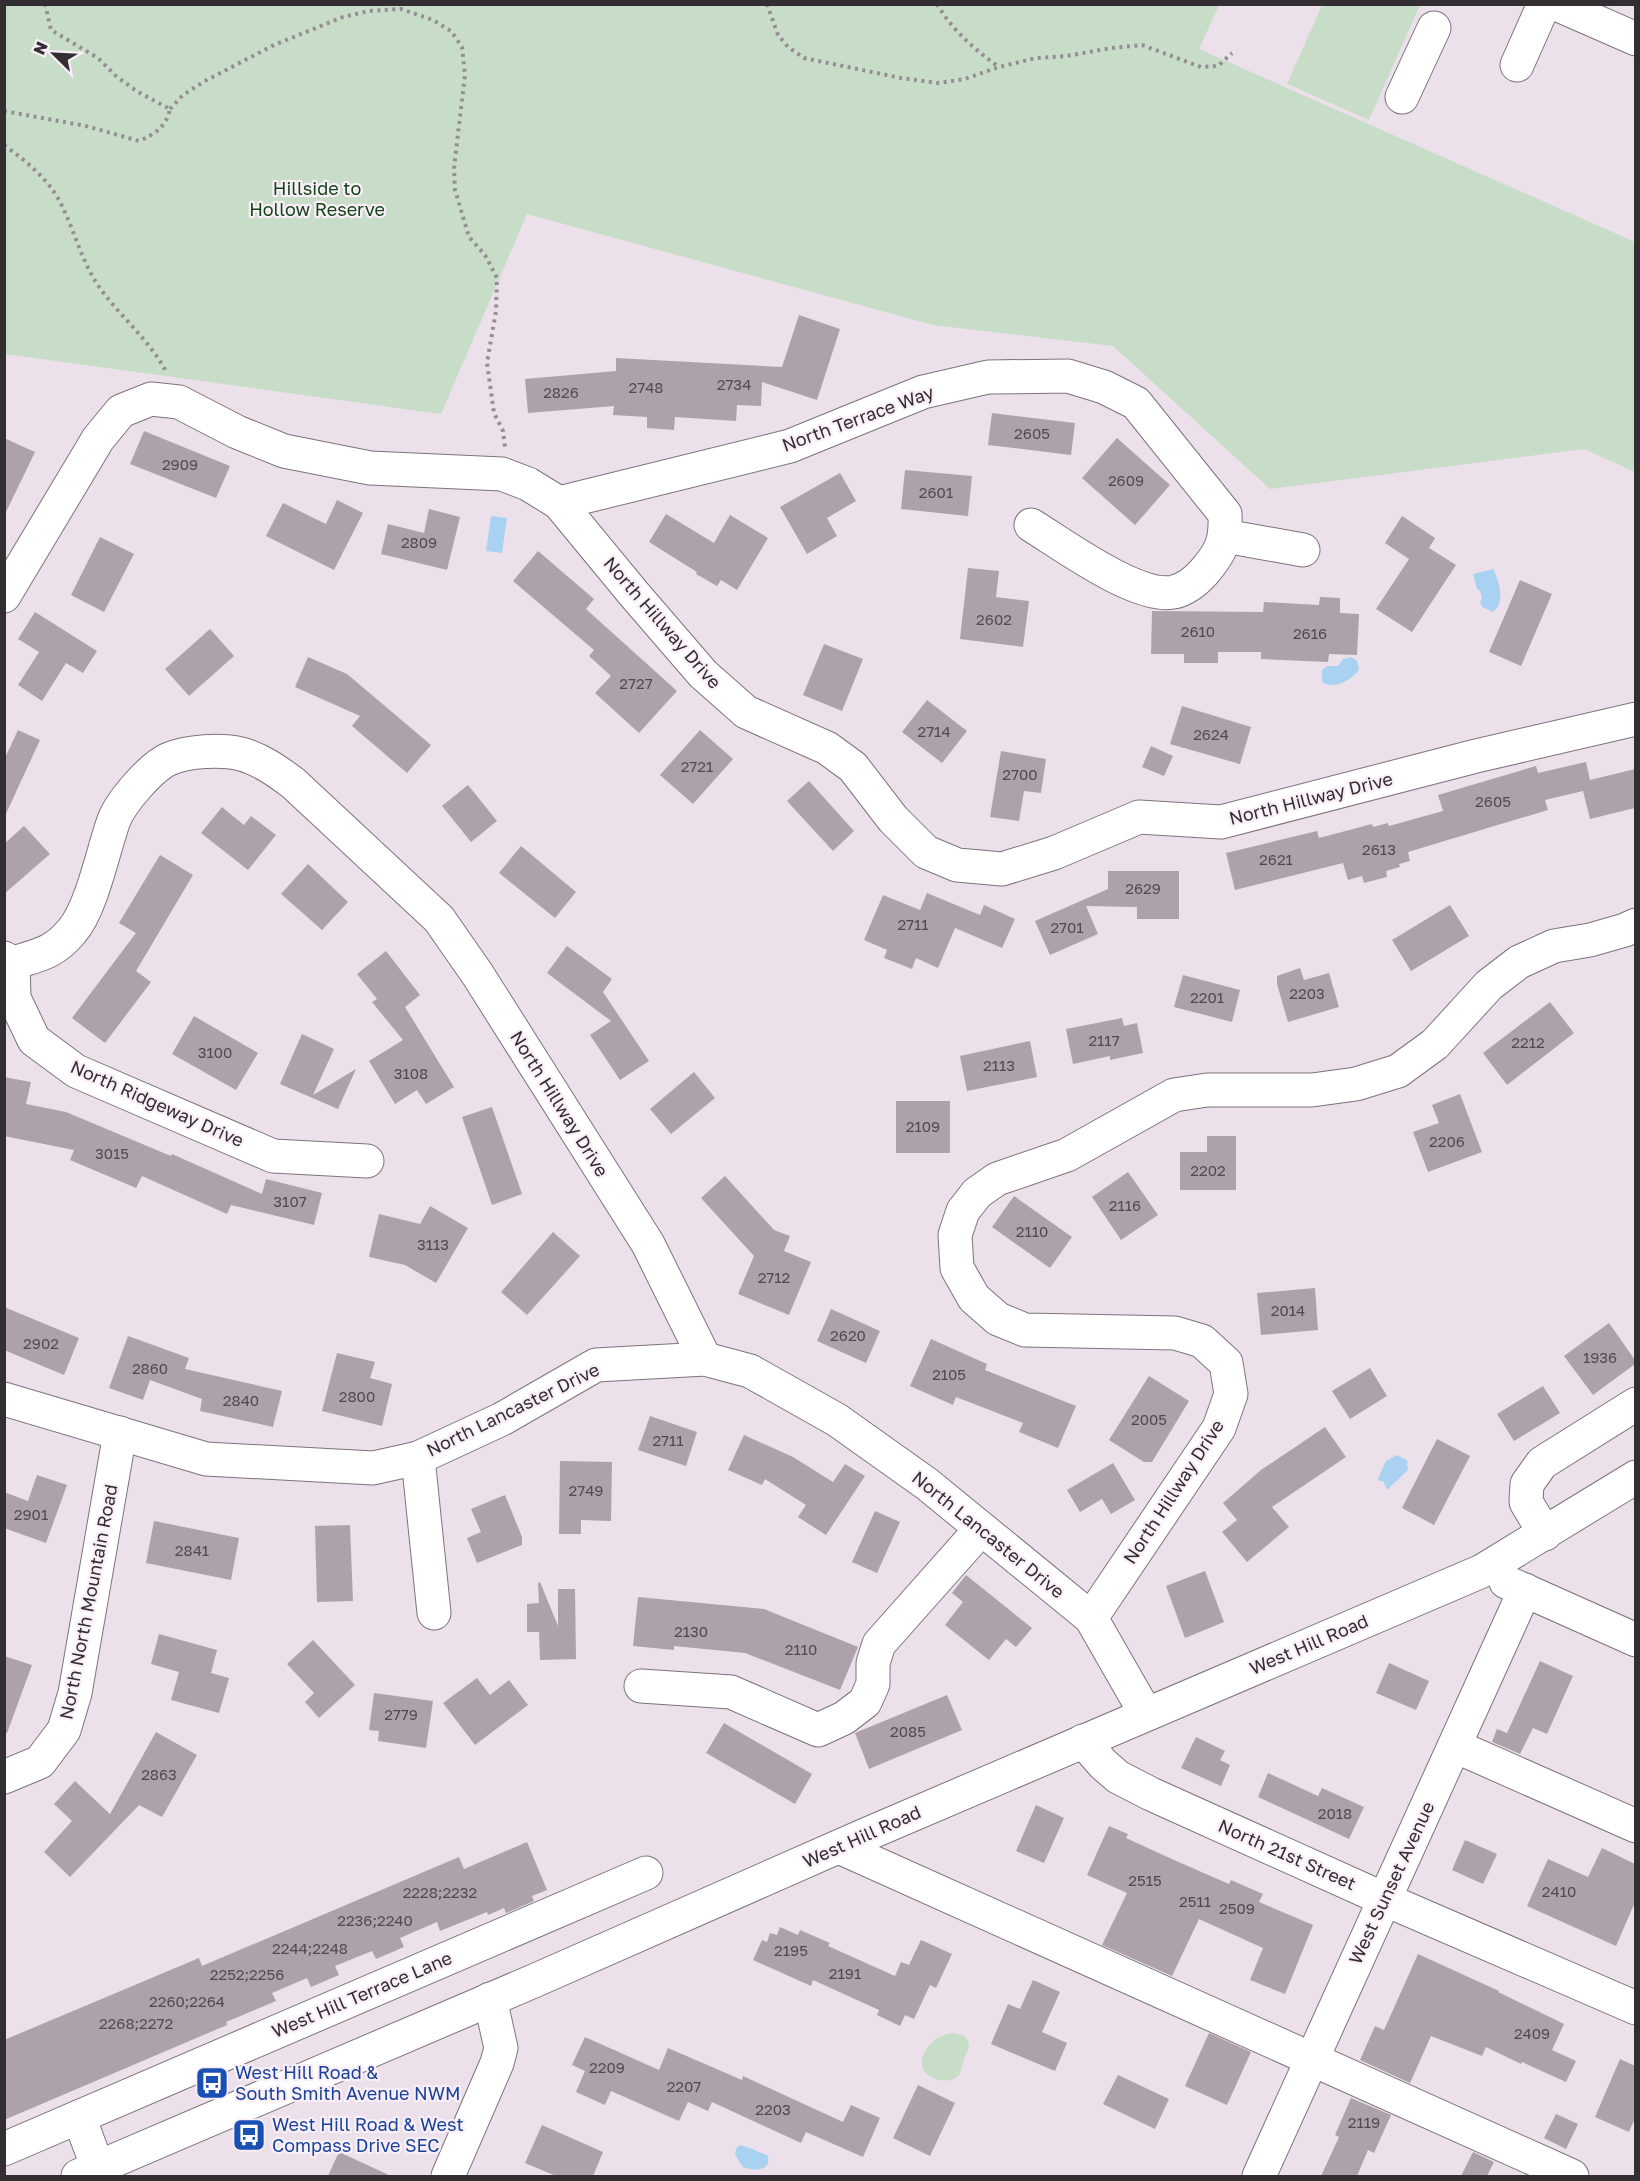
<svg xmlns="http://www.w3.org/2000/svg" width="1640" height="2181" viewBox="0 0 1640 2181" font-family="'Golos Text',sans-serif">
	<style>
		.green { fill: #c7ddc7 }
		.water { fill: #a9d2f2 }
		.building { fill: #ada2ac }
		.lines { fill: none; stroke-linecap: round; stroke-linejoin: round }
		.minor-casing { stroke: #7d737c; stroke-width: 35 }
		.path { stroke: #958d94; stroke-width: 4; stroke-dasharray: 3 4.5; stroke-linecap: butt }
		.minor { stroke: #fff; stroke-width: 33 }
		.labels { text-anchor: middle; stroke-width: 4.5; stroke-linejoin: round; paint-order: stroke }
		.number-label { font-size: 15px; fill: #514b50 }
		.park-label { font-size: 18px; fill: #114518; stroke: #faeef8 }
		.street-label { font-size: 18px; fill: #322e31; stroke: #faeef8 }
		.transit-label { font-size: 18px; fill: #164399; stroke: #faeef8; text-anchor: start }
	</style>
	<rect width="100%" height="100%" fill="#ece1eb"/>
	<!-- green -->
	<g class="green">
		<polygon points="5,4 1219,5 1199,49 1635,242 1635,472 1584,449 1270,489 1113,346 933,325 527,214 441,414 5,354"/>
		<polygon points="1322,5 1420,5 1369,120 1287,84"/>
		<path d="M955,2033L965,2036L969,2044C969,2051 965,2055 963,2062C961,2066 962,2071 959,2075C948,2089 906,2075 928,2047C937,2036 941,2035 955,2033Z"/>
	</g>
	<!-- water -->
	<g class="water">
		<polygon points="491,516 507,518 502,553 486,551"/>
		<path d="M1494,569C1498,583 1507,601 1493,612L1482,607L1480,602L1482,598L1480,591L1477,589L1473,574Z"/>
		<path d="M1351,657L1357,661L1359,670C1351,680 1335,690 1322,682V670L1327,666H1338L1343,659Z"/>
		<polygon points="1397,1455 1407,1460 1408,1470 1387,1490 1383,1481 1379,1481 1378,1479 1386,1461"/>
		<path d="M740,2145C745,2146 765,2154 768,2156C771,2172 754,2171 743,2167L735,2155L736,2149Z"/>
	</g>
	<!-- building -->
	<g class="building">
		<polygon points="799,315 840,329 817,400 762,382 761,406 737,405 736,421 675,417 674,430 647,428 647,417 613,415 614,406 528,413 525,379 616,371 616,358 782,367"/>
		<polygon points="992,413 1075,423 1071,455 988,445"/>
		<polygon points="144,431 230,466 216,498 130,464"/>
		<polygon points="4,438 35,452 4,516"/>
		<polygon points="1117,438 1170,485 1135,525 1082,478"/>
		<polygon points="905,470 972,476 968,516 901,509"/>
		<polygon points="840,473 856,501 827,518 837,536 807,554 780,507"/>
		<polygon points="337,500 363,513 334,570 266,536 283,503 326,524"/>
		<polygon points="429,509 460,517 447,570 381,554 388,524 424,533"/>
		<polygon points="666,514 714,543 730,515 768,538 737,590 721,580 717,586 696,574 697,572 649,542"/>
		<polygon points="1402,516 1435,538 1429,548 1456,565 1412,632 1376,609 1409,559 1385,543"/>
		<polygon points="100,537 134,554 104,612 71,595"/>
		<polygon points="538,551 594,599 586,609 677,691 639,733 595,693 611,676 589,656 594,650 513,581"/>
		<polygon points="968,568 999,571 996,597 1029,601 1023,647 960,639"/>
		<polygon points="1520,580 1552,594 1521,666 1489,652"/>
		<polygon points="1320,597 1340,598 1340,613 1359,614 1357,655 1329,654 1328,662 1261,659 1261,652 1218,652 1218,663 1184,663 1184,654 1151,654 1152,611 1263,612 1264,602 1319,605"/>
		<polygon points="35,612 97,651 83,673 66,663 42,701 18,685 39,652 18,639"/>
		<polygon points="210,629 234,656 189,696 165,669"/>
		<polygon points="824,644 863,659 842,711 803,695"/>
		<polygon points="308,657 347,674 431,745 407,773 352,726 360,716 295,687"/>
		<polygon points="927,700 967,731 942,763 902,732"/>
		<polygon points="1182,706 1251,727 1240,764 1170,744"/>
		<polygon points="18,730 40,740 4,818 4,760"/>
		<polygon points="700,730 733,759 693,804 660,775"/>
		<polygon points="1151,746 1173,756 1164,776 1142,767"/>
		<polygon points="1001,751 1046,759 1041,793 1024,791 1019,821 990,817"/>
		<polygon points="1586,762 1590,780 1635,769 1635,808 1590,819 1583,791 1545,800 1548,810 1408,852 1410,861 1399,864 1400,867 1386,871 1387,877 1364,883 1362,876 1348,880 1343,863 1235,890 1226,853 1317,831 1319,838 1372,824 1373,827 1388,823 1389,826 1443,811 1438,795 1536,766 1538,773"/>
		<polygon points="809,781 854,831 833,851 787,801"/>
		<polygon points="468,785 497,821 471,842 442,806"/>
		<polygon points="222,807 244,825 251,816 276,835 248,870 201,833"/>
		<polygon points="24,826 50,854 4,894 4,844"/>
		<polygon points="521,846 576,892 555,918 499,873"/>
		<polygon points="160,855 193,875 136,971 151,982 105,1043 72,1018 136,933 119,923"/>
		<polygon points="308,864 348,902 322,930 281,894"/>
		<polygon points="1108,871 1179,871 1179,919 1137,919 1137,907 1086,906 1098,934 1050,955 1035,921 1108,889"/>
		<polygon points="927,893 980,915 984,905 1015,919 1002,948 955,928 938,968 916,958 912,969 884,958 887,950 864,940 883,895 920,910"/>
		<polygon points="1450,905 1469,936 1411,971 1392,940"/>
		<polygon points="567,946 612,979 603,992 649,1061 620,1080 590,1035 611,1021 547,973"/>
		<polygon points="386,951 420,995 405,1007 454,1087 426,1104 417,1090 395,1104 369,1061 403,1040 372,1002 377,999 357,974"/>
		<polygon points="1300,968 1304,980 1329,973 1339,1007 1288,1022 1277,984 1277,976"/>
		<polygon points="1183,975 1240,990 1232,1022 1174,1007"/>
		<polygon points="1550,1002 1574,1033 1507,1085 1483,1053"/>
		<polygon points="194,1016 258,1053 236,1090 172,1054"/>
		<polygon points="1122,1018 1124,1026 1137,1023 1143,1053 1110,1060 1110,1056 1073,1064 1066,1029"/>
		<polygon points="302,1034 334,1049 313,1095 356,1069 338,1109 280,1084"/>
		<polygon points="1030,1041 1037,1077 967,1091 960,1056"/>
		<polygon points="694,1072 715,1098 671,1134 650,1109"/>
		<polygon points="4,1077 31,1082 26,1104 66,1112 171,1156 172,1154 262,1194 266,1179 322,1193 314,1225 231,1205 227,1214 142,1176 136,1188 70,1160 74,1150 4,1136"/>
		<polygon points="1460,1094 1482,1152 1428,1172 1413,1132 1439,1123 1432,1105"/>
		<rect x="896" y="1101" width="54" height="52"/>
		<polygon points="492,1107 522,1194 492,1205 462,1117"/>
		<polygon points="1207,1136 1236,1136 1236,1190 1180,1190 1180,1152 1207,1152"/>
		<polygon points="1128,1172 1158,1215 1121,1240 1092,1197"/>
		<polygon points="725,1176 774,1230 790,1236 784,1251 811,1262 789,1315 738,1294 754,1256 701,1198"/>
		<polygon points="1014,1196 1072,1237 1050,1268 992,1227"/>
		<polygon points="430,1206 468,1228 436,1283 405,1265 369,1257 379,1214 420,1224"/>
		<polygon points="553,1232 580,1256 527,1315 501,1292"/>
		<polygon points="1315,1288 1318,1330 1261,1335 1257,1293"/>
		<polygon points="4,1307 79,1338 64,1375 4,1350"/>
		<polygon points="831,1309 880,1331 866,1363 817,1341"/>
		<polygon points="1609,1323 1635,1360 1635,1364 1593,1395 1564,1356"/>
		<polygon points="128,1336 189,1358 185,1369 282,1391 273,1427 200,1411 202,1399 150,1380 143,1400 109,1388"/>
		<polygon points="931,1339 987,1364 985,1370 1076,1406 1058,1448 1019,1432 1023,1423 956,1397 953,1405 910,1386"/>
		<polygon points="337,1353 375,1362 370,1378 392,1384 382,1426 322,1411"/>
		<polygon points="1370,1368 1387,1396 1350,1419 1332,1391"/>
		<polygon points="1149,1376 1189,1401 1152,1462 1144,1462 1109,1440"/>
		<polygon points="1543,1386 1560,1413 1514,1441 1497,1414"/>
		<polygon points="650,1416 697,1432 686,1466 638,1450"/>
		<polygon points="1325,1427 1346,1457 1272,1507 1289,1527 1247,1562 1222,1532 1237,1520 1223,1503 1261,1470"/>
		<polygon points="744,1435 793,1457 833,1482 845,1464 865,1476 826,1535 798,1517 806,1505 765,1479 762,1485 728,1470"/>
		<polygon points="1437,1439 1470,1456 1434,1525 1402,1508"/>
		<polygon points="560,1461 612,1462 611,1521 581,1520 581,1534 559,1534"/>
		<polygon points="1113,1463 1135,1500 1111,1514 1102,1499 1080,1512 1067,1490"/>
		<polygon points="37,1475 67,1485 46,1543 4,1528 4,1492 28,1501"/>
		<polygon points="505,1495 522,1537 522,1545 477,1563 467,1538 481,1532 471,1509"/>
		<polygon points="875,1511 900,1522 877,1573 852,1562"/>
		<polygon points="154,1521 239,1538 231,1580 146,1563"/>
		<polygon points="350,1525 353,1601 317,1602 315,1526"/>
		<polygon points="1205,1571 1224,1622 1185,1638 1166,1586"/>
		<polygon points="966,1575 1032,1628 1016,1647 1006,1639 989,1660 945,1625 963,1602 952,1593"/>
		<polygon points="540,1582 558,1626 558,1589 575,1589 576,1659 540,1660 539,1632 527,1632 527,1604 539,1603 538,1583"/>
		<polygon points="638,1597 764,1609 858,1647 840,1690 745,1653 674,1646 674,1650 633,1646"/>
		<polygon points="159,1634 217,1650 211,1673 229,1678 219,1713 171,1700 179,1672 151,1664"/>
		<polygon points="313,1640 355,1685 319,1718 305,1702 314,1693 287,1664"/>
		<polygon points="4,1656 32,1665 7,1733 4,1733"/>
		<polygon points="1540,1661 1573,1676 1547,1734 1533,1728 1520,1754 1492,1742 1497,1729 1507,1733"/>
		<polygon points="1389,1663 1429,1681 1416,1710 1376,1693"/>
		<polygon points="477,1678 490,1695 509,1680 528,1705 475,1745 443,1703"/>
		<polygon points="374,1693 433,1701 426,1748 378,1741 379,1731 369,1730"/>
		<polygon points="947,1695 962,1730 869,1769 855,1733"/>
		<polygon points="724,1723 812,1774 795,1804 706,1753"/>
		<polygon points="156,1732 197,1755 162,1817 139,1805 70,1877 44,1852 72,1821 54,1804 75,1781 110,1814"/>
		<polygon points="1196,1737 1225,1751 1220,1760 1230,1765 1221,1786 1181,1768"/>
		<polygon points="1268,1773 1318,1796 1322,1788 1364,1807 1349,1839 1258,1797"/>
		<polygon points="1036,1805 1064,1818 1044,1863 1016,1851"/>
		<polygon points="1109,1826 1128,1834 1126,1838 1174,1860 1229,1884 1231,1880 1263,1894 1259,1902 1313,1925 1285,1994 1250,1980 1263,1948 1199,1919 1172,1976 1102,1945 1127,1893 1087,1875"/>
		<polygon points="1465,1840 1497,1854 1483,1884 1452,1870"/>
		<polygon points="527,1842 547,1890 532,1896 534,1901 506,1913 504,1908 488,1915 487,1912 440,1931 437,1922 400,1938 404,1947 376,1959 372,1951 335,1966 339,1975 311,1987 307,1978 272,1993 276,2001 226,2022 227,2025 4,2120 4,2040 199,1958 202,1966 459,1857 464,1869"/>
		<polygon points="1602,1848 1635,1864 1635,1902 1616,1946 1527,1906 1548,1859 1588,1877"/>
		<polygon points="780,1927 798,1935 800,1930 830,1943 828,1946 895,1976 901,1962 909,1965 921,1940 952,1954 936,1988 930,1985 914,2019 905,2015 900,2026 877,2015 879,2010 813,1980 811,1986 753,1960 762,1940 767,1942 770,1933 777,1935"/>
		<polygon points="1418,1954 1499,1991 1498,1992 1564,2024 1552,2050 1576,2061 1566,2082 1522,2062 1521,2064 1486,2047 1482,2056 1431,2036 1410,2083 1360,2060 1375,2026 1384,2030"/>
		<polygon points="1033,1980 1060,1992 1042,2032 1067,2043 1055,2071 991,2044 1008,2004 1020,2009"/>
		<polygon points="1209,2033 1251,2052 1227,2105 1185,2086"/>
		<polygon points="585,2037 659,2070 668,2048 742,2080 743,2076 843,2122 851,2105 880,2118 863,2157 806,2132 801,2143 712,2102 708,2111 688,2102 679,2121 611,2091 605,2105 576,2092 585,2071 572,2065"/>
		<polygon points="1620,2059 1635,2066 1635,2118 1629,2132 1595,2117"/>
		<polygon points="1118,2075 1169,2099 1155,2129 1103,2104"/>
		<polygon points="918,2085 955,2103 930,2156 893,2138"/>
		<polygon points="1351,2098 1391,2115 1374,2153 1368,2150 1357,2176 1321,2176 1339,2137 1335,2135"/>
		<polygon points="1556,2114 1578,2124 1566,2149 1544,2138"/>
		<polygon points="542,2125 603,2152 593,2176 556,2176 525,2163"/>
		<polygon points="339,2152 391,2176 328,2176"/>
		<polygon points="1473,2152 1494,2162 1487,2176 1461,2176"/>
	</g>
	<g class="lines">
		<!-- minor casing -->
		<g class="minor-casing">
			<g id="minor">
				<polyline points="1556,4 1636,39"/>
				<polyline points="1517,65 1544,4"/>
				<polyline points="1402,97 1434,28"/>
				<path d="M559,503L790,446L923,392L988,377L1068,376L1104,387L1136,403L1225,514C1226,541 1222,551 1204,572C1196,581 1186,589 1174,592C1138,600 1062,544 1031,525"/>
				<polyline points="1225,536 1303,550"/>
				<polyline points="4,596 98,439 121,411 151,399 179,402 237,432 284,451 370,468 502,474 528,484 559,503 634,594 703,674 746,712 827,748 853,767 893,819 926,852 957,865 1002,869 1054,853 1139,817 1221,822 1476,756 1636,719"/>
				<path d="M4,958L13,963C39,955 54,953 72,931C92,908 103,850 114,820C121,802 151,767 169,759C188,751 221,749 241,754C260,759 277,771 293,783L439,919L478,975L648,1244L705,1359"/>
				<polyline points="13,963 14,998 34,1040 76,1071 273,1156 367,1161"/>
				<polyline points="4,1399 206,1459 373,1468 418,1458 502,1419 596,1365 705,1359 750,1371 837,1420 927,1484 1091,1618 1146,1714"/>
				<polyline points="418,1458 434,1613"/>
				<polyline points="1545,1534 1526,1502 1527,1484 1542,1463 1636,1404"/>
				<polyline points="1506,1582 1636,1640"/>
				<polyline points="1091,1618 1219,1428 1231,1394 1226,1363 1202,1341 1175,1333 1025,1330 998,1319 974,1298 957,1268 955,1235 963,1211 977,1193 997,1179 1067,1155 1174,1095 1207,1090 1312,1090 1356,1084 1398,1071 1435,1044 1489,985 1519,962 1554,946 1590,940 1625,930 1636,925"/>
				<polyline points="641,1686 731,1692 818,1730 844,1718 865,1702 873,1684 873,1663 879,1644 981,1529"/>
				<polyline points="1083,1741 1103,1764 1118,1777 1151,1794 1384,1899 1636,2008"/>
				<polyline points="1455,1746 1636,1826"/>
				<polyline points="4,1777 40,1762 64,1730 75,1693 120,1433"/>
				<polyline points="839,1847 1572,2176"/>
				<polyline points="79,2117 98,2168"/>
				<polyline points="4,2149 646,1873"/>
				<polyline points="78,2176 536,1980 865,1835 1482,1571 1636,1477"/>
				<polyline points="448,2176 497,2063 501,2048 490,1999"/>
				<polyline points="1259,2176 1525,1590"/>
			</g>
		</g>
		<!-- path -->
		<g class="path">
			<polyline points="767,4 778,35 788,47 804,58 901,78 938,83 965,79 999,67 1036,58 1066,56 1112,48 1142,45 1201,67 1218,66 1232,53"/>
			<path d="M937,4C952,30 975,50 999,67"/>
			<polyline points="170,109 183,95 205,81 274,45 343,17 369,11 401,9 433,20 451,31 462,47 465,75 454,168 455,190 469,237 485,255 497,278 496,311 487,363 494,413 503,431 505,447"/>
			<path d="M4,111L86,126L139,141C155,134 166,127 170,109L138,92L117,77L98,58L51,30L45,4"/>
			<path d="M4,145C26,161 46,177 59,200C75,230 81,263 102,291C123,319 150,341 167,373"/>
		</g>
		<!-- minor -->
		<use href="#minor" class="minor"/>
	</g>
	<!-- icons -->
	<defs>
		<g id="bus-square" transform="scale(1.725)"><rect x="-9" y="-9" width="18" height="18" rx="4" fill="#1a4fb4" stroke="#faeef8"/><path d="M-5-6H5V4H4V6H2V4H-2V6H-4V4H-5ZM-3.5-4V0h7V-4ZM-3.5 1.2v1.5H-2V1.2ZM2 1.2v1.5H3.5V1.2Z" fill="#fff"/></g>
	</defs>
	<g fill-rule="evenodd">
		<use href="#bus-square" x="212" y="2083"/>
		<use href="#bus-square" x="249" y="2135"/>
	</g>
	<g class="labels">
		<!-- number labels -->
		<g class="number-label">
			<text x="734" y="390">2734</text>
			<text x="646" y="393">2748</text>
			<text x="561" y="398">2826</text>
			<text x="1032" y="439">2605</text>
			<text x="180" y="470">2909</text>
			<text x="1126" y="486">2609</text>
			<text x="936" y="498">2601</text>
			<text x="419" y="548">2809</text>
			<text x="994" y="625">2602</text>
			<text x="1198" y="637">2610</text>
			<text x="1310" y="639">2616</text>
			<text x="636" y="689">2727</text>
			<text x="934" y="737">2714</text>
			<text x="1211" y="740">2624</text>
			<text x="697" y="772">2721</text>
			<text x="1020" y="780">2700</text>
			<text x="1493" y="807">2605</text>
			<text x="1379" y="855">2613</text>
			<text x="1276" y="865">2621</text>
			<text x="1143" y="894">2629</text>
			<text x="913" y="930">2711</text>
			<text x="1067" y="933">2701</text>
			<text x="1307" y="999">2203</text>
			<text x="1207" y="1003">2201</text>
			<text x="1104" y="1046">2117</text>
			<text x="1528" y="1048">2212</text>
			<text x="215" y="1058">3100</text>
			<text x="999" y="1071">2113</text>
			<text x="411" y="1079">3108</text>
			<text x="923" y="1132">2109</text>
			<text x="1447" y="1147">2206</text>
			<text x="112" y="1159">3015</text>
			<text x="1208" y="1176">2202</text>
			<text x="290" y="1207">3107</text>
			<text x="1125" y="1211">2116</text>
			<text x="1032" y="1237">2110</text>
			<text x="433" y="1250">3113</text>
			<text x="774" y="1283">2712</text>
			<text x="1288" y="1316">2014</text>
			<text x="848" y="1341">2620</text>
			<text x="41" y="1349">2902</text>
			<text x="1600" y="1363">1936</text>
			<text x="150" y="1374">2860</text>
			<text x="949" y="1380">2105</text>
			<text x="357" y="1402">2800</text>
			<text x="241" y="1406">2840</text>
			<text x="1149" y="1425">2005</text>
			<text x="668" y="1446">2711</text>
			<text x="586" y="1496">2749</text>
			<text x="31" y="1520">2901</text>
			<text x="192" y="1556">2841</text>
			<text x="691" y="1637">2130</text>
			<text x="801" y="1655">2110</text>
			<text x="401" y="1720">2779</text>
			<text x="908" y="1737">2085</text>
			<text x="159" y="1780">2863</text>
			<text x="1335" y="1819">2018</text>
			<text x="1145" y="1886">2515</text>
			<text x="1559" y="1897">2410</text>
			<text x="440" y="1898">2228;2232</text>
			<text x="1195" y="1907">2511</text>
			<text x="1237" y="1914">2509</text>
			<text x="375" y="1926">2236;2240</text>
			<text x="310" y="1954">2244;2248</text>
			<text x="791" y="1956">2195</text>
			<text x="845" y="1979">2191</text>
			<text x="247" y="1980">2252;2256</text>
			<text x="187" y="2007">2260;2264</text>
			<text x="136" y="2029">2268;2272</text>
			<text x="1532" y="2039">2409</text>
			<text x="607" y="2073">2209</text>
			<text x="684" y="2092">2207</text>
			<text x="773" y="2115">2203</text>
			<text x="1364" y="2128">2119</text>
		</g>
		<!-- park labels -->
		<g class="park-label">
			<text x="317" y="195">Hillside to<tspan x="317" dy="21">Hollow Reserve</tspan></text>
		</g>
		<!-- street labels -->
		<g class="street-label">
			<text transform="translate(858 419) rotate(-20)" y="6">North Terrace Way</text>
			<text transform="translate(662 623) rotate(49)" y="6">North Hillway Drive</text>
			<text transform="translate(1311 799) rotate(-14)" y="6">North Hillway Drive</text>
			<text transform="translate(157 1104) rotate(24)" y="6">North Ridgeway Drive</text>
			<text transform="translate(559 1104) rotate(58)" y="6">North Hillway Drive</text>
			<text transform="translate(513 1410) rotate(-26)" y="6">North Lancaster Drive</text>
			<text transform="translate(1174 1492) rotate(-57)" y="6">North Hillway Drive</text>
			<text transform="translate(988 1535) rotate(39)" y="6">North Lancaster Drive</text>
			<text transform="translate(89 1602) rotate(-79)" y="6">North North Mountain Road</text>
			<text transform="translate(1309 1645) rotate(-23)" y="6">West Hill Road</text>
			<text transform="translate(862 1837) rotate(-24)" y="6">West Hill Road</text>
			<text transform="translate(1287 1855) rotate(24)" y="6">North 21st Street</text>
			<text transform="translate(1392 1883) rotate(-65)" y="6">West Sunset Avenue</text>
			<text transform="translate(362 1995) rotate(-23)" y="6">West Hill Terrace Lane</text>
		</g>
		<!-- transit labels -->
		<g class="transit-label">
			<text x="235" y="2079">West Hill Road &amp;<tspan x="235" dy="21">South Smith Avenue NWM</tspan></text>
			<text x="272" y="2131">West Hill Road &amp; West<tspan x="272" dy="21">Compass Drive SEC</tspan></text>
		</g>
	</g>
	<!-- border -->
	<rect width="1640" height="2181" fill="none" stroke="#322e31" stroke-width="12"/>
	<!-- north arrow -->
	<g transform="translate(54 54) rotate(294)" stroke="#faeef8" stroke-width="4.5" paint-order="stroke">
	<path d="M0-4.5L10 22L0 15L-10 22Z" fill="#322e31"/>
	<text y="-9" font-size="16" font-weight="bold" text-anchor="middle" fill="#322e31">N</text>
	</g>
</svg>
